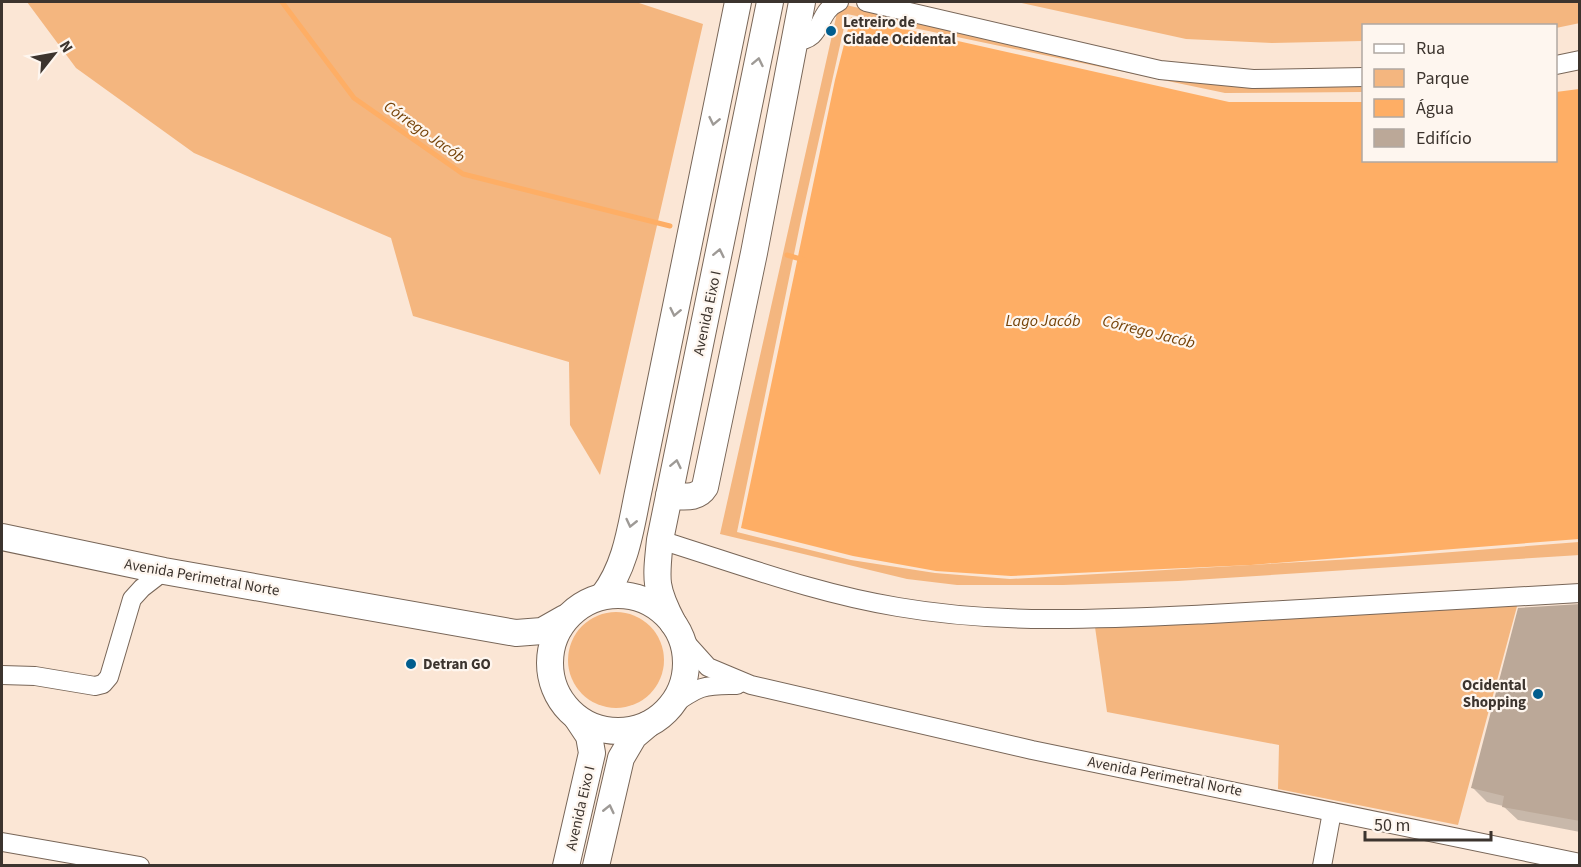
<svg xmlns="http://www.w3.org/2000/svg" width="1581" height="867" viewBox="0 0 1581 867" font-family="'Source Sans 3',sans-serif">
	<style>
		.green { fill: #f4b67f }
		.water { fill: #feae65 }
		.shadow { fill: #0003 }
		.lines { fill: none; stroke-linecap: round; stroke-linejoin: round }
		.stream { stroke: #feae65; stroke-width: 5 }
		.building { fill: #bba898 }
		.street-casing { stroke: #786658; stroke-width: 20 }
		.secondary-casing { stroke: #786658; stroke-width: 28 }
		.street { stroke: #fff; stroke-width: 18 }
		.secondary { stroke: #fff; stroke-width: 26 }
		.oneway { stroke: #9e9a96 }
		.poi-dot { fill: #015d8e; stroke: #fef6ef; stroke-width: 2 }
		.labels { text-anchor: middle; stroke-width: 4.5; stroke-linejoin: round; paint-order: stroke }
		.poi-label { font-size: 15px; font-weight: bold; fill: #3c342e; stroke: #fef6ef; text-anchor: start }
		.street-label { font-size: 15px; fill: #3c342e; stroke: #fef6ef }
		.water-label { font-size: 16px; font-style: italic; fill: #754207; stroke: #fef6ef }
	</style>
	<rect width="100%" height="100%" fill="#fbe6d5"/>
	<!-- green -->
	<g class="green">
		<polygon points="27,2 636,2 703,24 600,475 570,425 569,362 413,316 391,238 194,153 76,68"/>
		<polygon points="1017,2 1579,2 1580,23 1556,28 1556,26 1364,26 1363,41 1272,43 1186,39"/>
		<polygon points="846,5 1147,74 1363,86 1363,92 1225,93 847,14 801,220 737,532 851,560 935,573 1010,579 1388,557 1579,542 1580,555 1178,581 1063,585 957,585 907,579 720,534 837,13"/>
		<polygon points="1519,599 1458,825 1278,789 1279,745 1107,712 1095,627"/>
		<circle cx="616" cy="660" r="48"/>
	</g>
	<!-- water -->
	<polygon class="water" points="851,17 1229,102 1363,102 1364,160 1556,160 1556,92 1579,89 1579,539 1251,565 1011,576 936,571 853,556 741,528 835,80"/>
	<!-- shadow -->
	<polygon class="shadow" points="1580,606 1580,832 1518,820 1503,806 1487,802 1473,788"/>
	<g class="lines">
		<!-- stream -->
		<g class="stream">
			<polyline points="282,2 354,98 463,174 670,226"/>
			<polyline points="787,255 804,260"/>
		</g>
	</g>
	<!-- building -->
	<polygon class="building" points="1580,604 1580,821 1502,807 1504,796 1471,788 1518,608"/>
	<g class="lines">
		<!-- street casing -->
		<g class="street-casing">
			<g id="street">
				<polyline points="866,2 1160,70 1253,79 1364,77"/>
				<path d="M794,41C825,41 815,12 839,2"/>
				<polyline points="1556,65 1580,60"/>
				<path d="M660,540C738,564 817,594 898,607C1002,625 1106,619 1211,614C1334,608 1457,601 1580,593"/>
				<polyline points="681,637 708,667 751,685 1032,750 1580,863"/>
				<polyline points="2,675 35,676 95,686 103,684 109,677 132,599 142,588 164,571"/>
				<path d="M670,707C697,687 704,684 737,685"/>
				<polyline points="2,842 140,866"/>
				<polyline points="1322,866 1332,812"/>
			</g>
		</g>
		<!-- secondary casing -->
		<g class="secondary-casing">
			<g id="secondary">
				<path d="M669,496C683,496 697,500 705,487L754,253L802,2"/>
				<polyline points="2,537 164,571 516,633 542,631 565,618"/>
				<circle cx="618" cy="663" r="68"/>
				<path d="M603,596C627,565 631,525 639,488L738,2"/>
				<path d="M673,623C654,587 656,579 660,540L770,2"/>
				<polyline points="566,866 592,753 589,736 577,718"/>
				<polyline points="596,866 621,758 634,736 647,725"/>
			</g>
		</g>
		<!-- street -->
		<use href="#street" class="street"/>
		<!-- secondary -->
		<use href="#secondary" class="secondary"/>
	</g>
	<!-- one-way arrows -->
	<defs><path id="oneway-chevron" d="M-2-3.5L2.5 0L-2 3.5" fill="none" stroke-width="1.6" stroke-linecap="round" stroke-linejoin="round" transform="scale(1.5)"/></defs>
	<g class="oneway">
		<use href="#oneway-chevron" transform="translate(758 62) rotate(-78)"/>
		<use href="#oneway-chevron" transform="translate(714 121) rotate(102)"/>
		<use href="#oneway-chevron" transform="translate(719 253) rotate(-78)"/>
		<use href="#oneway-chevron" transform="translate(675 312) rotate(102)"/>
		<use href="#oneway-chevron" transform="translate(676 464) rotate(-78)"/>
		<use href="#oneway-chevron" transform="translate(631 523) rotate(103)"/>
		<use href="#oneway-chevron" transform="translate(609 809) rotate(-77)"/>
	</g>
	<!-- markers -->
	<g class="poi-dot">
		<circle cx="831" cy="31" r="6"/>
		<circle cx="411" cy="664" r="6"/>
		<circle cx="1538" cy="694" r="6"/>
	</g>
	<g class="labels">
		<!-- poi labels -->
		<g class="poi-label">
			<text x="843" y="27">Letreiro de<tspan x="843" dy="17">Cidade Ocidental</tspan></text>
			<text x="423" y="669">Detran GO</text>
			<text x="1526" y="690" text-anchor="end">Ocidental<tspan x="1526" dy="17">Shopping</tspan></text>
		</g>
		<!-- street labels -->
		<g class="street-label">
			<text transform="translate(707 313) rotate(-78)" y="5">Avenida Eixo I</text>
			<text transform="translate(202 577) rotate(10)" y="5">Avenida Perimetral Norte</text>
			<text transform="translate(1165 776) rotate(11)" y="5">Avenida Perimetral Norte</text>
			<text transform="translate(580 808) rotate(-77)" y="5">Avenida Eixo I</text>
		</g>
		<!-- water labels -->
		<g class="water-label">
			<text transform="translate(425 131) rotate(35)" y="6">Córrego Jacób</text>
			<text x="1043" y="326">Lago Jacób</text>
			<text transform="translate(1149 331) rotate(14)" y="6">Córrego Jacób</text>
		</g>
	</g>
	<!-- border -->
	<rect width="1581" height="867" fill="none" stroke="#3c342e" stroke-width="6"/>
	<!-- legend -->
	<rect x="1362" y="24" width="195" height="138" fill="#fef6ef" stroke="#b0a8a2" stroke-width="1.5"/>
	<rect x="1374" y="44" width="30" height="9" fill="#ffffff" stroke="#b0a8a2" stroke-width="1.5"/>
	<text x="1416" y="54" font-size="18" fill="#3c342e">Rua</text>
	<rect x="1374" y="69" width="30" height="18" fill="#f4b67f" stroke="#b0a8a2" stroke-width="1.5"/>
	<text x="1416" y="84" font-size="18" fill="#3c342e">Parque</text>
	<rect x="1374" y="99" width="30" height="18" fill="#feae65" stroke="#b0a8a2" stroke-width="1.5"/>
	<text x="1416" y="114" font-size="18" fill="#3c342e">Água</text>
	<rect x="1374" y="129" width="30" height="18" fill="#bba898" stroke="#b0a8a2" stroke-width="1.5"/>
	<text x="1416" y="144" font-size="18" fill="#3c342e">Edifício</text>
	<!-- north arrow -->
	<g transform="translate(54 54) rotate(59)" stroke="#fef6ef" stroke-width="4.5" paint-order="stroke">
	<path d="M0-4.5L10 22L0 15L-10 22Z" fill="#3c342e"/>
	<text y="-9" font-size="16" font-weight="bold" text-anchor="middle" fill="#3c342e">N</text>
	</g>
	<!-- scale -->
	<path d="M1365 831v9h126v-9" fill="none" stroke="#3c342e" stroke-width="3"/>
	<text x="1374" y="831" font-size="18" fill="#3c342e" stroke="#fef6ef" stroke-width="4.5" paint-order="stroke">50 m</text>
</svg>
